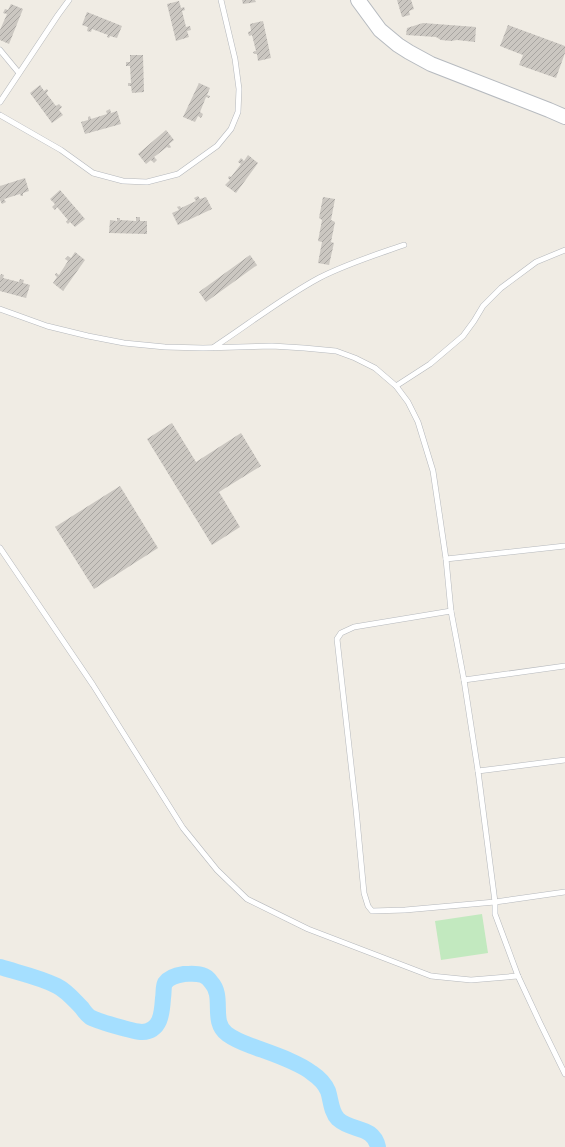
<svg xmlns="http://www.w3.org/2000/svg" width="565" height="1147" viewBox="0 0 565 1147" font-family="'Noto Sans',sans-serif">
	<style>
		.green { fill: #c2e9bf }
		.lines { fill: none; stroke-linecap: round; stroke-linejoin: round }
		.river { stroke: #a5dfff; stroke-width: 16 }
		.building { fill: url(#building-hatch) }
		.lane-casing { stroke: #b5b8bc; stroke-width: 6 }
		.secondary-casing { stroke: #b6babf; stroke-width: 16 }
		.lane { stroke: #fff; stroke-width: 5 }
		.secondary { stroke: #fff; stroke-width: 14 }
	</style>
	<defs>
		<pattern id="building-hatch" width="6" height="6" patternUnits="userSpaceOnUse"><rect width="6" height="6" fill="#cbc7c1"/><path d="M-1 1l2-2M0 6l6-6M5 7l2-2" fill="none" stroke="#a8a5a1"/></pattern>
	</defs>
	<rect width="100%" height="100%" fill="#f0ece4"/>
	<!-- green -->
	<polygon class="green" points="482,914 488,953 441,960 435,921"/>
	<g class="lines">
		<!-- river -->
		<path class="river" d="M0,967C19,973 39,977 57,986C67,991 74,1000 82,1008C84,1011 87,1015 90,1017C96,1021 135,1032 142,1032C161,1031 162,1013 163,998C164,993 163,987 165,983C169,977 177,975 184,974C190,974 196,973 202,975C206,976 209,979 211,982C225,997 210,1021 227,1034C234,1039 241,1042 249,1045C267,1052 297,1061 312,1073C318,1077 325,1084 328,1091C331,1100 331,1112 338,1119C352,1132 373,1125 378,1147"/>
	</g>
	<!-- building -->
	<g class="building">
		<polygon points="242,0 255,0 256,2 243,4"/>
		<polygon points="397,0 411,0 414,9 409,11 410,15 402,17"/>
		<polygon points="179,1 181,8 184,7 185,10 182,11 186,27 190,26 191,30 187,31 189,37 176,41 167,4"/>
		<polygon points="11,4 23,9 9,44 0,40 0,30 7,14 3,13 5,9 8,10"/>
		<polygon points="87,12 122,26 117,38 110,36 109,38 107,37 108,35 92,29 91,32 87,31 88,27 82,25"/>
		<polygon points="263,21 271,58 258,61 257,54 254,54 253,52 256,51 252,35 249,36 248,32 251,31 250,24"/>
		<polygon points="423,23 476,27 475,42 457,40 451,41 441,40 436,37 406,35 407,28"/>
		<polygon points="508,25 565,46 565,53 556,78 519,65 523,55 500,46"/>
		<polygon points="130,55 143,55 144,92 132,93 131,86 128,86 128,83 131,83 130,66 126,66 126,62 130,62"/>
		<polygon points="199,83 210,88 207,95 210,96 209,98 206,97 200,112 203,114 201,118 198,116 195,122 183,117"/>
		<polygon points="40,85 44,91 47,89 48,91 46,93 56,106 59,104 62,107 59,110 63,115 52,123 30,93"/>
		<polygon points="110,109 111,113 117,111 121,124 85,134 81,122 88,120 88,117 90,116 91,119 107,114 106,111"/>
		<polygon points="166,130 174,140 169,144 171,147 169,148 167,147 154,157 157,160 154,163 151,160 146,164 138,154"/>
		<polygon points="248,155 258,163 236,193 225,185 230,180 228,178 229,176 231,177 241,164 238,162 241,158 244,161"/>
		<polygon points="25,178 29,191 23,193 23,196 21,196 20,194 4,199 6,202 2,204 0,200 0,186"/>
		<polygon points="60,190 85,219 75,227 70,222 68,224 66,222 68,220 57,207 55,210 52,207 55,204 50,199"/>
		<polygon points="198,196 200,199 206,197 212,209 178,225 172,213 179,210 177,207 180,206 181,208 196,201 194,198"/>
		<polygon points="323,197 335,199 331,220 335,222 331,242 334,243 329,265 318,263 322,242 318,241 322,220 319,218"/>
		<polygon points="136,217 140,217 140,221 147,221 147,234 109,233 110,220 117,221 117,218 120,218 120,220 136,221"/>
		<polygon points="75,252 85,260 63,291 53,283 57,277 55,275 56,273 59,275 68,261 65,259 68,256 71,258"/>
		<polygon points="250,255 257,265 206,302 199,292"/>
		<polygon points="1,274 4,275 3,278 19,282 20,279 24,280 23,283 30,285 26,298 0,291 0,277"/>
		<polygon points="172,423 196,462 241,433 261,466 219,492 240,527 212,545 147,439"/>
		<polygon points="120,486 158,548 94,589 55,527"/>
	</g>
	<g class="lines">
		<!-- lane casing -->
		<g class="lane-casing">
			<g id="lane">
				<polyline points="0,50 19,73"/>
				<polyline points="0,102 58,15 69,0"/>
				<polyline points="0,115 61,150 93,173 123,181 147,182 178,174 217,146 231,129 238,112 239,89 235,59 221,0"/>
				<polyline points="0,309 47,326 88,336 124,343 165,347 203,348 272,346 304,348 336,351 355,358 375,368 396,386 408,402 418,422 433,471 446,559 451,611 464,680 478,771 495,902 495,914 518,976 540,1023 565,1074"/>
				<path d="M214,347C249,324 282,298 319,278C346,264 375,255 404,245"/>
				<polyline points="396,386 430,364 463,336 474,321 483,306 501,288 536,262 565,250"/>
				<polyline points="0,548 93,685 183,828 217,870 247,899 308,929 431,976 471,980 518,976"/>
				<polyline points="446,559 565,546"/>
				<polyline points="451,611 354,627 341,633 337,639 356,809 364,893 368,906 372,911 405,910 495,902 565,892"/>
				<polyline points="464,680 565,666"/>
				<polyline points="478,771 565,760"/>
			</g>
		</g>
		<!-- secondary casing -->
		<g class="secondary-casing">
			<polyline id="secondary" points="358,0 380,30 398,45 409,52 431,64 549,110 565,117"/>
		</g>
		<!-- lane -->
		<use href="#lane" class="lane"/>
		<!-- secondary -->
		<use href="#secondary" class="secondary"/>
	</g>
</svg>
